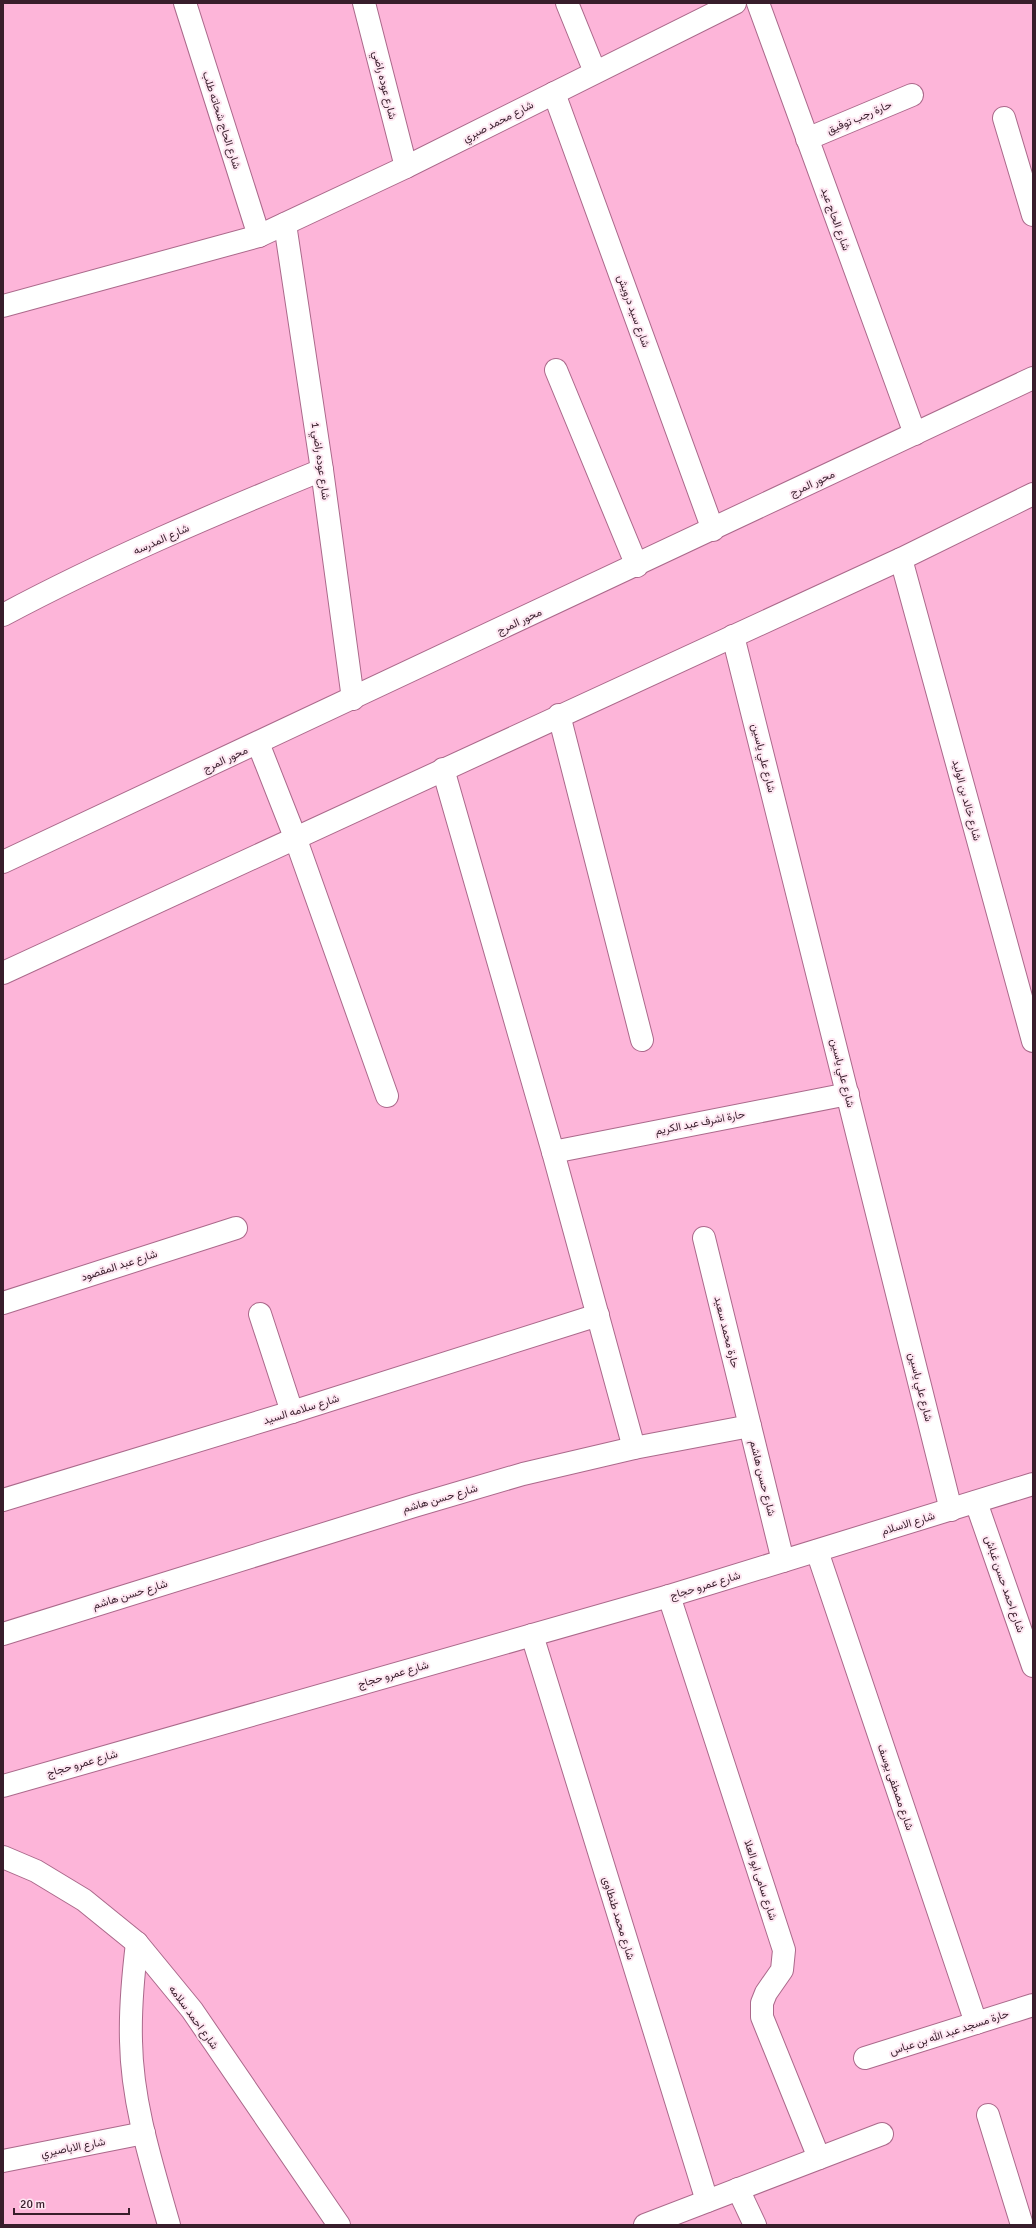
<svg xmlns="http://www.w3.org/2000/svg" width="1036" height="2228" viewBox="0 0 1036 2228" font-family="Signika,Vazirmatn,sans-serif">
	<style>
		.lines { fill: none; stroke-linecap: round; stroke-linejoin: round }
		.street-casing { stroke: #ab698b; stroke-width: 24 }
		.secondary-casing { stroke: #ab698b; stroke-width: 24 }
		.street { stroke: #fff; stroke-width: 22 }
		.secondary { stroke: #fff; stroke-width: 22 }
		.labels { text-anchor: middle; stroke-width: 4; stroke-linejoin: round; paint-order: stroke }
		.street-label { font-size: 11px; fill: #381d2b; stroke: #fee7f2 }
	</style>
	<rect width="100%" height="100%" fill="#fdb5d9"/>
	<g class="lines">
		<!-- street casing -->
		<g class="street-casing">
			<g id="street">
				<polyline points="185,3 259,236"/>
				<polyline points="364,3 406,167"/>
				<polyline points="567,3 595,72"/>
				<polyline points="758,3 915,434"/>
				<polyline points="554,93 713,530"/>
				<polyline points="1004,118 1033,215"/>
				<polyline points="807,139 912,95"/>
				<polyline points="285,224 322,470 353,699"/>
				<polyline points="3,306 259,236 406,167 735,3"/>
				<polyline points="556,370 637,566"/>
				<polyline points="901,559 1033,1041"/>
				<path d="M3,615C106,560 214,514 322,470"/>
				<polyline points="733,636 951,1510"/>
				<polyline points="559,715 642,1040"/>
				<polyline points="443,769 553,1152 634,1448"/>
				<polyline points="295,837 387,1096"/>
				<polyline points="553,1152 848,1094"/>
				<polyline points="704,1238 750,1426"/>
				<polyline points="3,1303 236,1228"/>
				<polyline points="260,1314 292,1412"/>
				<polyline points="3,1500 292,1412 598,1315"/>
				<polyline points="976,1502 1033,1666"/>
				<polyline points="817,1551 976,2023"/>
				<polyline points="669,1596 784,1950 782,1970 766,1993 762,2003 762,2017 819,2158"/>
				<polyline points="3,1634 414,1506 523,1474 634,1448 750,1426 783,1561"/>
				<polyline points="532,1635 707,2201"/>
				<polyline points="3,1786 669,1596 1033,1484"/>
				<polyline points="3,1857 36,1871 84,1900 137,1943 192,2010 339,2225"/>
				<path d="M137,1943C133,1976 130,2008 131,2041C132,2104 152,2165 169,2225"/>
				<polyline points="865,2058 1033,2005"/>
				<polyline points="988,2115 1022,2225"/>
				<polyline points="3,2161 144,2133"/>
				<polyline points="738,2189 755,2225"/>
				<polyline points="645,2225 882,2134"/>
			</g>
		</g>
		<!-- secondary casing -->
		<g class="secondary-casing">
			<g id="secondary">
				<polyline points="258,743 295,837"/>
				<polyline points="3,862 1033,378"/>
				<polyline points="3,973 901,559 1033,494"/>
			</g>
		</g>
		<!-- street -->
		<use href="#street" class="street"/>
		<!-- secondary -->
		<use href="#secondary" class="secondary"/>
	</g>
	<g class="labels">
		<!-- street labels -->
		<g class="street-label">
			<text transform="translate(385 85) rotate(76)" y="4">شارع عوده راضي</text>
			<text transform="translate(859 117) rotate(-23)" y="4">حارة رجب توفيق</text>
			<text transform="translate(222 120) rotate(72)" y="4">شارع الحاج شحاته طلب</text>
			<text transform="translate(498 121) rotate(-27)" y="4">شارع محمد صبري</text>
			<text transform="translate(836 219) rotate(70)" y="4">شارع الحاج عيد</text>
			<text transform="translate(634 311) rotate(70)" y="4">شارع سيد درويش</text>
			<text transform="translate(321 461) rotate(82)" y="4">شارع عوده راضي 1</text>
			<text transform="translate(812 483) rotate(-25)" y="4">محور المرج</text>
			<text transform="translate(161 539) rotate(-24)" y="4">شارع المدرسه</text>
			<text transform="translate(519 621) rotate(-25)" y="4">محور المرج</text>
			<text transform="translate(764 758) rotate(76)" y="4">شارع علي ياسين</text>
			<text transform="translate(225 759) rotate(-25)" y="4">محور المرج</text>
			<text transform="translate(967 800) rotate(75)" y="4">شارع خالد بن الوليد</text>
			<text transform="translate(843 1073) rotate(76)" y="4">شارع علي ياسين</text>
			<text transform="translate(700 1122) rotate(-11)" y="4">حارة اشرف عبد الكريم</text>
			<text transform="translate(119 1265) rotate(-18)" y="4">شارع عبد المقصود</text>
			<text transform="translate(727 1332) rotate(76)" y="4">حارة محمد سعيد</text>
			<text transform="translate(921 1387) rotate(76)" y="4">شارع علي ياسين</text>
			<text transform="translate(301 1409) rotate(-17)" y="4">شارع سلامه السيد</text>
			<text transform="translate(763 1478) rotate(76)" y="4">شارع حسن هاشم</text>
			<text transform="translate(440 1498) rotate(-16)" y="4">شارع حسن هاشم</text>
			<text transform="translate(908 1523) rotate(-17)" y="4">شارع الاسلام</text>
			<text transform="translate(1005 1584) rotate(71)" y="4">شارع احمد حسن غباش</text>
			<text transform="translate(705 1585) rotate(-17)" y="4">شارع عمرو حجاج</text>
			<text transform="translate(130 1594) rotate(-17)" y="4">شارع حسن هاشم</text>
			<text transform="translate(393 1674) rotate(-16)" y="4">شارع عمرو حجاج</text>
			<text transform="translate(82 1763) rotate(-16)" y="4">شارع عمرو حجاج</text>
			<text transform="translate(896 1787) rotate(71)" y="4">شارع مصطفى يوسف</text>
			<text transform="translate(761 1880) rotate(72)" y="4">شارع سامى ابو العلا</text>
			<text transform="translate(619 1918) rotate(73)" y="4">شارع محمد طنطاوى</text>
			<text transform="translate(194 2017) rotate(54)" y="4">شارع احمد سلامه</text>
			<text transform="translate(949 2032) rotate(-18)" y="4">حارة مسجد عبد الله بن عباس</text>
			<text transform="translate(73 2147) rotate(-11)" y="4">شارع الاباصيري</text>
		</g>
	</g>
	<!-- border -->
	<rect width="1036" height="2228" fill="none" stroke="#381d2b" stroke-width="8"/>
	<!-- scale -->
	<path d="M14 2208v6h115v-6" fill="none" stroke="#381d2b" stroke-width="2"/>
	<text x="20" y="2208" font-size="12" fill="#381d2b" stroke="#fee7f2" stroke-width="3" paint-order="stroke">20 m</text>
</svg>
